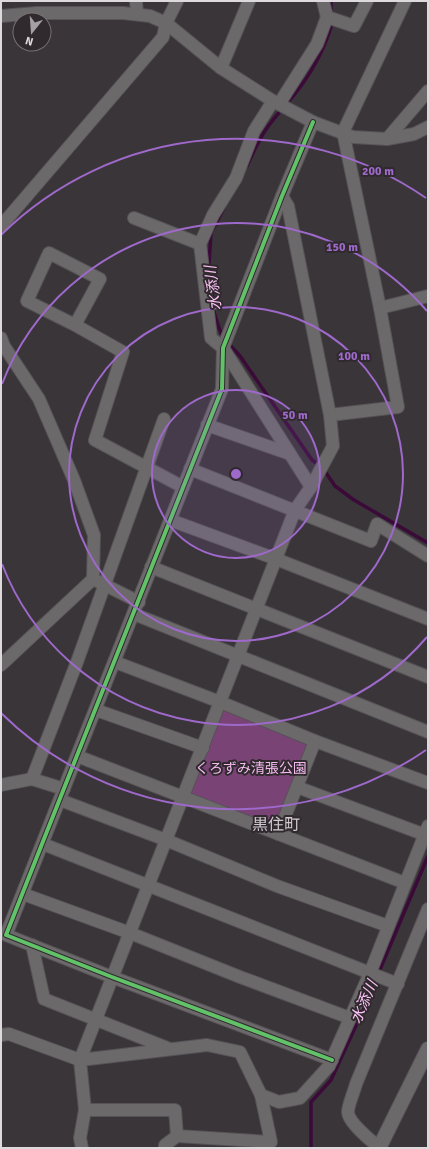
<svg xmlns="http://www.w3.org/2000/svg" width="429" height="1149" viewBox="0 0 429 1149" font-family="Signika,'Noto Sans JP',sans-serif">
	<style>
		.green { fill: #7a4376 }
		.lines { fill: none; stroke-linecap: round; stroke-linejoin: round }
		.stream { stroke: #3b0a39; stroke-width: 3.5 }
		.minor-casing { stroke: #565256; stroke-width: 14 }
		.tertiary-casing { stroke: #565256; stroke-width: 16 }
		.minor { stroke: #6c696b; stroke-width: 12 }
		.tertiary { stroke: #6c696b; stroke-width: 14 }
		.cycleway-casing { stroke: #302a2f; stroke-width: 6 }
		.cycleway { stroke: #61c268; stroke-width: 4 }
		.ring { fill: none; stroke: #9e69ca; stroke-width: 2 }
		.labels { text-anchor: middle; stroke-width: 4; stroke-linejoin: round; paint-order: stroke }
		.park-label { font-size: 14px; fill: #f5bbf0; stroke: #302a2f }
		.water-label { font-size: 15px; font-style: italic; fill: #fdc2f7; stroke: #302a2f }
		.quarter-label { font-size: 16px; fill: #d1c8d0; stroke: #302a2f }
		.centre { fill: #9e69ca; stroke: #302a2f; stroke-width: 2 }
		.ring-label { font-size: 12px; text-anchor: middle; font-weight: bold; fill: #9e69ca; stroke: #302a2f; stroke-width: 4; stroke-linejoin: round; paint-order: stroke }
	</style>
	<rect width="100%" height="100%" fill="#393539"/>
	<!-- green -->
	<polygon class="green" points="222,708 310,743 277,827 191,794 191,792"/>
	<g class="lines">
		<!-- stream -->
		<g class="stream">
			<polyline points="331,1 331,10"/>
			<path d="M247,166C253,153 259,139 267,128C275,116 285,106 294,95C311,74 324,50 332,24"/>
			<polyline points="223,337 219,328 214,312 209,264 211,233 224,208"/>
			<polyline points="228,343 240,356 312,460 322,467 335,486 354,500 428,543"/>
			<polyline points="311,1148 311,1102 331,1080 359,1019 428,856"/>
		</g>
		<!-- minor casing -->
		<g class="minor-casing">
			<g id="minor">
				<polyline points="136,1 137,14"/>
				<polyline points="323,1 327,17"/>
				<polyline points="1,16 37,13 123,13 150,16 166,23 221,68 273,101 313,122 353,137 387,139 414,134 428,127"/>
				<polyline points="221,68 249,1"/>
				<polyline points="279,104 317,44 327,17 354,26 367,1"/>
				<polyline points="313,122 282,196 223,348 222,389 6,935 112,977 332,1060"/>
				<polyline points="387,139 428,91"/>
				<polyline points="134,218 200,244 211,338 223,348 311,487"/>
				<polyline points="1,226 163,37 166,23 177,1"/>
				<polyline points="200,244 213,215 236,178 254,131 273,101"/>
				<polyline points="380,308 343,132 405,1"/>
				<polyline points="75,325 27,301 49,253 100,279 75,325 123,352 95,440 183,487"/>
				<polyline points="1,338 4,346 39,399 74,480 94,535 93,579 1,665"/>
				<polyline points="330,415 398,407 380,308 428,296"/>
				<polyline points="207,425 290,454"/>
				<polyline points="190,469 371,541 377,524 428,556"/>
				<polyline points="170,520 276,559 428,619"/>
				<polyline points="151,567 428,677"/>
				<polyline points="97,581 139,602"/>
				<polyline points="134,614 428,732"/>
				<polyline points="115,662 220,702 315,741 278,834"/>
				<polyline points="96,710 203,748"/>
				<polyline points="315,741 428,783"/>
				<polyline points="77,756 405,883"/>
				<polyline points="32,779 77,662 164,419"/>
				<polyline points="1,785 32,779 64,789"/>
				<polyline points="297,787 428,836"/>
				<polyline points="60,800 166,840 277,886 388,926"/>
				<polyline points="43,844 370,973 398,984"/>
				<polyline points="23,894 130,933 240,977 350,1018"/>
				<polyline points="32,945 44,999 170,1049"/>
				<polyline points="1,1035 9,1034 80,1060 207,1045 240,1052 261,1095 279,1102 300,1098 329,1066 370,973 428,826"/>
				<polyline points="85,1110 175,1110 177,1136 271,1142 261,1095"/>
				<path d="M379,1147C371,1141 348,1122 348,1112C348,1105 354,1092 356,1084L428,909"/>
				<polyline points="82,1148 80,1138 85,1110 80,1060 295,510 311,487 333,446 330,415 288,206 282,196"/>
				<polyline points="165,1148 165,1145 177,1136"/>
			</g>
		</g>
		<!-- tertiary casing -->
		<g class="tertiary-casing">
			<polyline id="tertiary" points="379,1148 428,1049"/>
		</g>
		<!-- minor -->
		<use href="#minor" class="minor"/>
		<!-- tertiary -->
		<use href="#tertiary" class="tertiary"/>
		<!-- cycleway casing -->
		<g class="cycleway-casing">
			<polyline id="cycleway" points="313,122 282,196 223,348 222,389 6,935 112,977 332,1060"/>
		</g>
		<!-- cycleway -->
		<use href="#cycleway" class="cycleway"/>
	</g>
	<!-- distance rings -->
	<circle cx="236" cy="474" r="84" fill="#9e69ca" fill-opacity=".12"/>
	<g class="ring">
		<circle cx="236" cy="474" r="84"/>
		<circle cx="236" cy="474" r="167"/>
		<path d="M427 637A251 251 0 0 1 2 564M2 384A251 251 0 0 1 427 311"/>
		<path d="M426 750A335 335 0 0 1 1 713M1 235A335 335 0 0 1 426 198"/>
	</g>
	<g class="labels">
		<!-- park labels -->
		<g class="park-label">
			<text x="251" y="773">くろずみ清張公園</text>
		</g>
		<!-- water labels -->
		<g class="water-label">
			<text transform="translate(213 288) rotate(-97)" y="5">水添川</text>
			<text transform="translate(364 1002) rotate(-66)" y="5">水添川</text>
		</g>
		<!-- quarter labels -->
		<g class="quarter-label">
			<text x="276" y="830">黒住町</text>
		</g>
	</g>
	<circle cx="236" cy="474" r="6" class="centre"/>
	<g class="ring-label">
		<text x="378" y="175">200 m</text>
		<text x="342" y="251">150 m</text>
		<text x="354" y="360">100 m</text>
		<text x="295" y="419">50 m</text>
	</g>
	<!-- border -->
	<rect width="429" height="1149" fill="none" stroke="#ded9dd" stroke-width="4"/>
	<!-- north arrow -->
	<g transform="translate(32 32) rotate(197)"><circle r="19" fill="#302a2f" stroke="#767075"/>
	<path d="M0-3L7 15L0 10L-7 15Z" fill="#a4a0a4"/>
	<text y="-6" font-size="11" font-weight="bold" text-anchor="middle" fill="#ded9dd">N</text>
	</g>
</svg>
